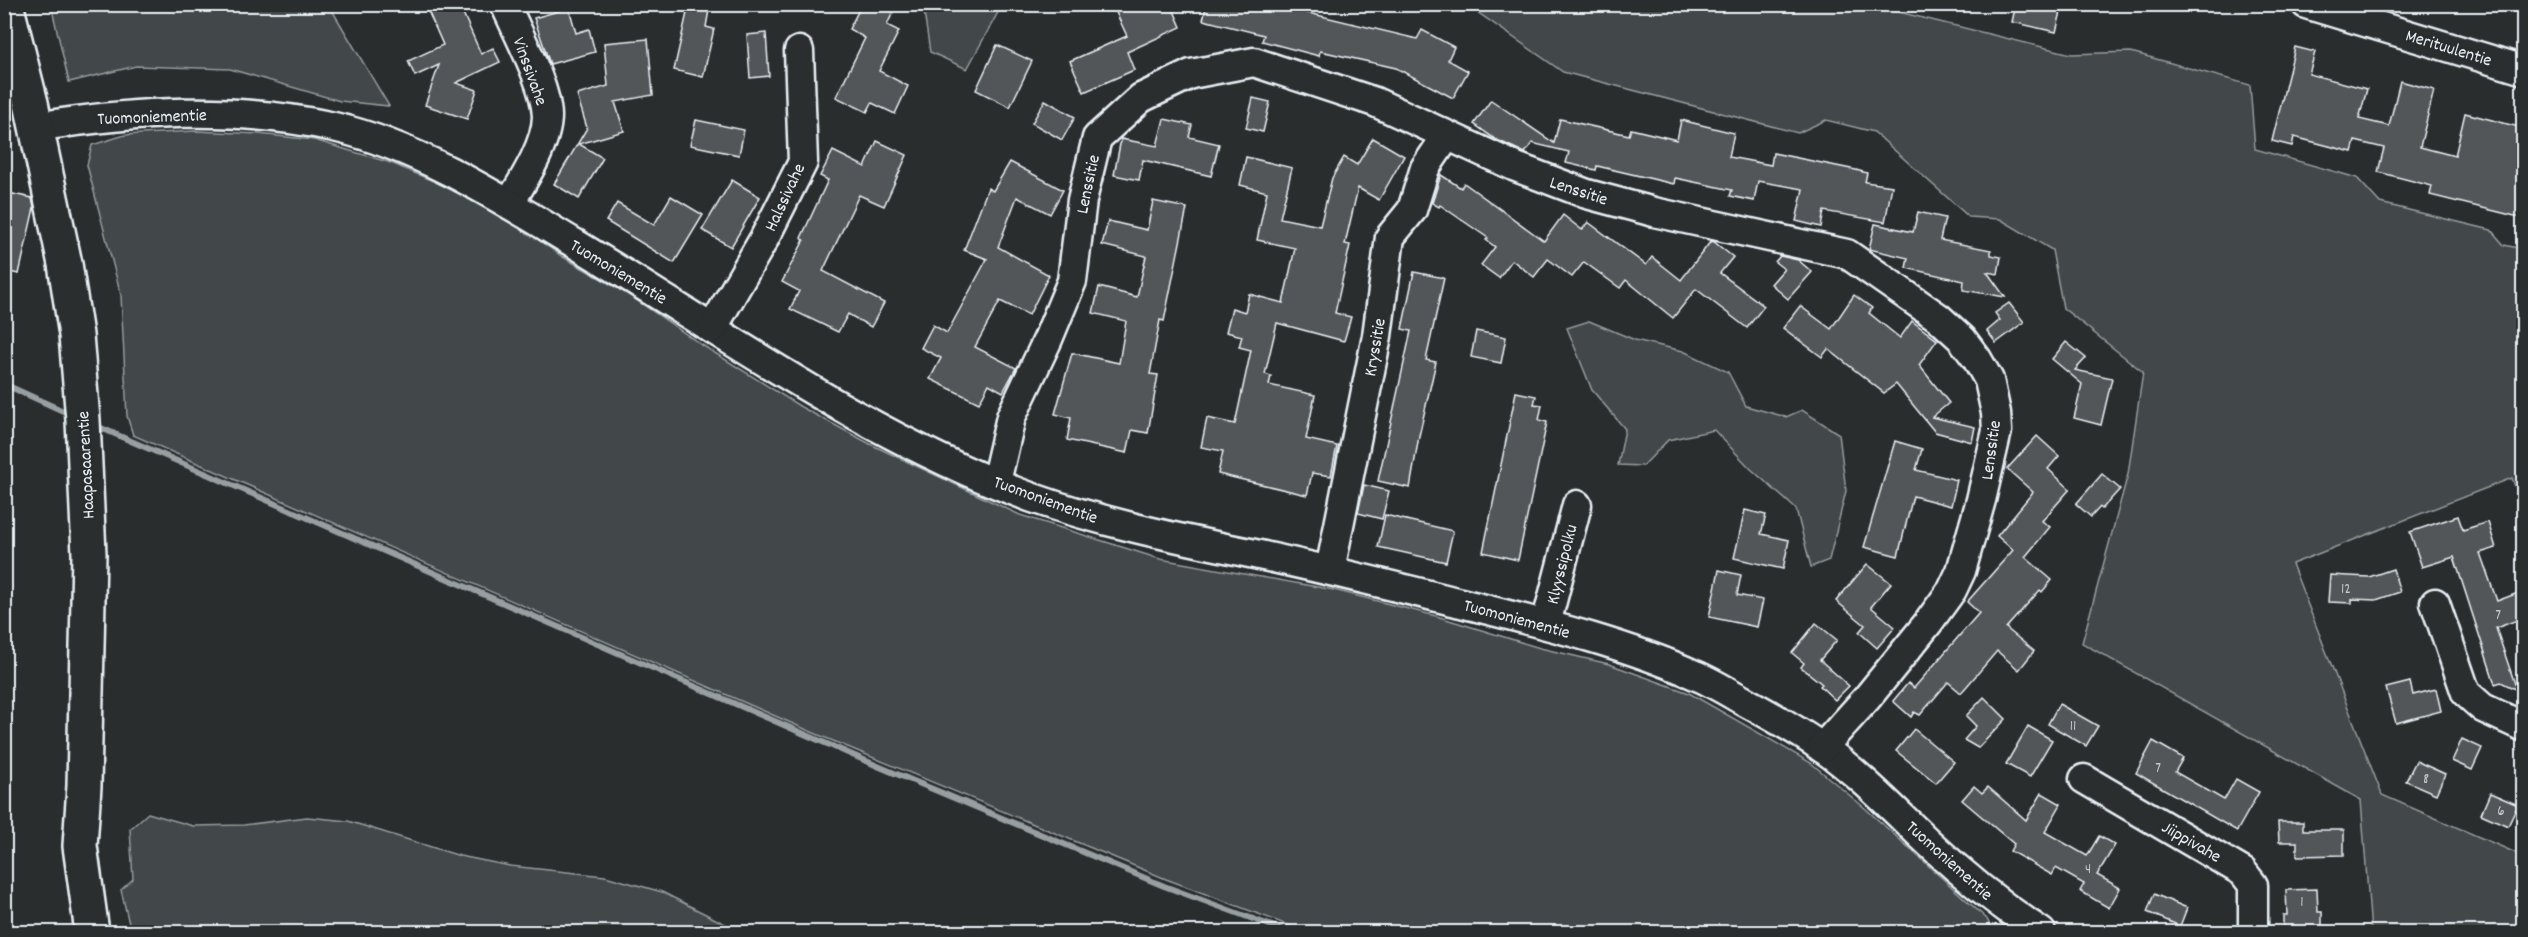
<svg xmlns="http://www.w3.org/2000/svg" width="2528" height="937" viewBox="0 0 2528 937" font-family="Dekko,sans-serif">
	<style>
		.green { fill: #424648; stroke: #959ca0; stroke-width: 1.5 }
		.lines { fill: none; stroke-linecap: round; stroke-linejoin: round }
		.stream { stroke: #989fa3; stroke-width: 6 }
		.building { fill: #535759; stroke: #e8f1f8; stroke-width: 1.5 }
		.minor-casing { stroke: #e8f1f8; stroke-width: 33 }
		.major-casing { stroke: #e8f1f8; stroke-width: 38 }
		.minor { stroke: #2a2d2e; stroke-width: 28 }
		.major { stroke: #2a2d2e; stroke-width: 33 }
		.labels { text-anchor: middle; stroke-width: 6; stroke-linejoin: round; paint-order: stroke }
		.number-label { font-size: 15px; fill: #c3cad0 }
		.street-label { font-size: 18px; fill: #e8f1f8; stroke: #2a2d2e }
	</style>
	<rect width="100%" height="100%" fill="#2a2d2e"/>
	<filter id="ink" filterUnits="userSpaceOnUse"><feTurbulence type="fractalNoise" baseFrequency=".0167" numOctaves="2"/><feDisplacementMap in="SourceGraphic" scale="12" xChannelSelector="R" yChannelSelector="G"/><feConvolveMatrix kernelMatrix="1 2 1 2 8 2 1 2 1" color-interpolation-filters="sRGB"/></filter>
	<g filter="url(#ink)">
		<!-- green -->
		<g class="green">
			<polygon points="51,5 329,5 389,106 340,101 230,69 136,66 69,82"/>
			<polygon points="923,5 923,4 1002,5 967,69 930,52"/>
			<polygon points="1448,5 1870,5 2071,54 2131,52 2250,85 2255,149 2357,178 2380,203 2491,230 2504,245 2523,249 2523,509 2512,478 2292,564 2382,795 2523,856 2523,932 2371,932 2361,800 2082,643 2128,474 2143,372 2063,308 2052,250 2000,219 1969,217 1874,132 1826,120 1798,133 1563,72 1477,12"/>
			<polygon points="196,131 258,134 314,140 391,163 447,187 503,215 563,257 626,293 702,345 801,407 872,445 1020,515 1160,559 1334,590 1436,616 1540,648 1609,664 1689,693 1811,763 1866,809 1987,919 1993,932 1306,932 1166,879 814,733 133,435 127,416 121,295 87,165 92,145 125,135"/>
			<polygon points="1589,321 1635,340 1683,351 1728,372 1746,406 1786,417 1802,410 1839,434 1846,491 1829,560 1811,567 1796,509 1751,469 1714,430 1668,440 1643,466 1618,465 1625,429 1592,390 1567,328"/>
			<polygon points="148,813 193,826 244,825 307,817 348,821 460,856 510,866 605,876 662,892 741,932 131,932 121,890 133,879 130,829"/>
		</g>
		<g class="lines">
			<!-- stream -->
			<g class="stream">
				<polyline points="4,384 72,415"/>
				<polyline points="92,424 880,767 1164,886 1288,932"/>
			</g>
		</g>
		<!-- building -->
		<g class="building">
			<polygon points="425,4 459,4 481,54 493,48 500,62 456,83 477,90 467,119 425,105 439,65 415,76 408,61 443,45"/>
			<polygon points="689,4 710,4 706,27 714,29 703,77 674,70"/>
			<polygon points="862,4 897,4 887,25 899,31 879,71 908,86 895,114 872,103 867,112 836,97 865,38 849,29"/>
			<polygon points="1127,4 1171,4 1181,27 1127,52 1134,70 1084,92 1070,61 1127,36 1115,10"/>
			<polygon points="1207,4 1271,4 1417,39 1422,30 1454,47 1448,60 1468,71 1453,98 1396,68 1320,51 1319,56 1262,41 1264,35 1203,20"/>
			<polygon points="2016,4 2063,4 2056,32 2012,22"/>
			<polygon points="569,8 576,33 589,29 595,52 550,64 534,18"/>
			<polygon points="766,33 769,76 750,78 747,35"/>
			<polygon points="648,39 653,95 615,102 624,131 579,144 603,158 579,199 554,184 587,128 577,95 608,86 604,43"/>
			<polygon points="997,45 1032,61 1010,107 976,90"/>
			<polygon points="2295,47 2315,52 2309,74 2367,89 2359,119 2389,126 2400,81 2434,90 2420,147 2455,156 2465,113 2523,128 2520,149 2523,150 2523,218 2430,195 2432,186 2378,172 2384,148 2355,141 2352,152 2294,137 2292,146 2272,141"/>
			<polygon points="1253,98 1270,102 1263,132 1246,128"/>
			<polygon points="1045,100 1075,117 1062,140 1032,123"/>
			<polygon points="1491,100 1554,143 1560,119 1629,135 1631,129 1677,140 1681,120 1734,133 1729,157 1771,165 1773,153 1856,170 1867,173 1865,182 1892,186 1885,222 1824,211 1821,227 1796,221 1803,189 1758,181 1754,201 1730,196 1732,190 1675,178 1674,184 1597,166 1596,170 1566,163 1569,152 1532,143 1525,153 1495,139 1474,124"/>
			<polygon points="1164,119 1192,125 1189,137 1219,144 1211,176 1143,160 1139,180 1114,175 1121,139 1157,146"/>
			<polygon points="696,120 744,130 739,155 690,145"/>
			<polygon points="1373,138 1404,156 1379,200 1358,188 1345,244 1350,245 1335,313 1351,317 1344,341 1277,323 1265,374 1271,376 1269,385 1315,395 1306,439 1337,446 1331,476 1312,473 1307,495 1218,474 1223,451 1201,447 1207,418 1235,424 1251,350 1239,347 1242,336 1226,332 1232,308 1245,312 1249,294 1283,303 1295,248 1257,240 1267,192 1240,185 1246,157 1292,168 1280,218 1320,226 1332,178 1344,157 1357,165"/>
			<polygon points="877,141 907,155 884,206 859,195 823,271 884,303 871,327 848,314 838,332 790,309 799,291 782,282 804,240 801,238 828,180 820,176 833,151 865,167"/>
			<polygon points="1010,162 1063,190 1050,214 1017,197 998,247 1049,275 1029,315 1000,301 975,347 1016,368 1003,392 989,384 979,403 930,379 941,358 921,348 933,325 947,333 987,259 964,250 988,188 993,191"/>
			<polygon points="1441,175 1461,188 1464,183 1544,241 1563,215 1582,230 1588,222 1646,265 1652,257 1681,280 1711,241 1714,242 1733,257 1720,273 1764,306 1747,328 1696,289 1673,318 1626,280 1620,288 1584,262 1572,277 1548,259 1534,277 1512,260 1499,278 1481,265 1495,247 1486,240 1488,238 1440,205 1439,207 1432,203"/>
			<polygon points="732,180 760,197 731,247 702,230"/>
			<polygon points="8,193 32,198 34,208 19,274 4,271 4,210"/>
			<polygon points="671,196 703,215 674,263 606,221 617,203 654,225"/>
			<polygon points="1153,201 1187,208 1164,321 1160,320 1150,374 1158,375 1148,433 1132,430 1127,453 1067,440 1071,418 1055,414 1072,353 1119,363 1126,321 1093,313 1099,287 1137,297 1146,256 1102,245 1108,221 1147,230"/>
			<polygon points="1918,212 1945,218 1940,240 1991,250 1991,255 2001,257 1998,274 1987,272 2005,297 1963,290 1964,281 1906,268 1908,258 1869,249 1875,224 1913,232"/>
			<polygon points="1780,256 1798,260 1812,272 1788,299 1771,284 1784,269 1775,262"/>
			<polygon points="1414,272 1444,278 1426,360 1436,362 1419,436 1410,488 1378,481 1411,331 1402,329"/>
			<polygon points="1854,295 1872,308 1869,313 1900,338 1912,321 1937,340 1919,365 1949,403 1932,417 1975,427 1972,442 1935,432 1896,384 1884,393 1828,349 1822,357 1783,328 1800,306 1831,329"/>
			<polygon points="2009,303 2024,322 1996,343 1987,331 2000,320 1995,313"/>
			<polygon points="1476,331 1506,337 1501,363 1471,357"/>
			<polygon points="2066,342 2086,358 2075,370 2112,378 2101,425 2074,418 2082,384 2052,359"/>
			<polygon points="1516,392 1536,396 1534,404 1542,405 1539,420 1547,422 1518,560 1483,552"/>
			<polygon points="2037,436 2059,456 2048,469 2070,489 2042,521 2050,527 2025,557 2052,580 2042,592 2040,590 2006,628 2034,651 2019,670 1997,651 1961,693 1948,682 1920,715 1914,712 1911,717 1893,701 1908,683 1914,688 1979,613 1967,602 2013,550 1997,536 2033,492 2007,469"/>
			<polygon points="1895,441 1922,449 1916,470 1957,480 1951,506 1913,496 1898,556 1864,547"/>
			<polygon points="2102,474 2120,489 2102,509 2100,507 2091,517 2076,504"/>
			<polygon points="1364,485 1389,491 1382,519 1358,513"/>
			<polygon points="1745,510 1766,515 1761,534 1789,540 1783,569 1734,558"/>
			<polygon points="1385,515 1453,531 1446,562 1378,547"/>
			<polygon points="2458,516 2463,530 2488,522 2496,548 2480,553 2497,601 2518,593 2523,608 2523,618 2496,628 2517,690 2501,682 2495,684 2454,557 2422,567 2410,532"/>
			<polygon points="1867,564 1891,583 1871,607 1895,627 1877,648 1859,632 1865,625 1836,601"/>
			<polygon points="2393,569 2400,592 2376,600 2352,599 2352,603 2328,602 2330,575 2369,577"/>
			<polygon points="1719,570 1741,575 1737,595 1763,600 1757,627 1709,617"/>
			<polygon points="1816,623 1837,640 1820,660 1849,686 1835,700 1820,686 1822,684 1801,667 1804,663 1792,653"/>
			<polygon points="2410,682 2413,695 2436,689 2441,711 2396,723 2386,688"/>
			<polygon points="1984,697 2006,719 1978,748 1964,740 1976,726 1966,716"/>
			<polygon points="2059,704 2098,726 2086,746 2048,724"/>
			<polygon points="2028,726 2052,740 2030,777 2006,764"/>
			<polygon points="1914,729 1954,762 1936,783 1896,751"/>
			<polygon points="2462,739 2482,748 2472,770 2452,761"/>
			<polygon points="2153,741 2183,758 2175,772 2224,800 2236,779 2259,792 2237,831 2136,773"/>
			<polygon points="2416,761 2445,774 2436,794 2406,781"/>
			<polygon points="1974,786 1982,793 1988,787 2026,820 2042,793 2061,804 2045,832 2087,856 2099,836 2115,845 2097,875 2120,888 2109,908 2080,891 2084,884 2056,868 2052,875 2010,851 2014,844 1962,800"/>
			<polygon points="2490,793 2518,805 2508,826 2481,814"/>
			<polygon points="2278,822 2303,822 2303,830 2344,830 2344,855 2297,856 2297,842 2279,842"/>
			<polygon points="2317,889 2318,912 2322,912 2322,933 2283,933 2283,915 2287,915 2286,890"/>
			<polygon points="2154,894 2187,908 2180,926 2147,912"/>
		</g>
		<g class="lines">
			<!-- minor casing -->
			<g class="minor-casing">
				<g id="minor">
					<path d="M505,4C518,34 546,85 547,116C547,144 523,181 509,204"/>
					<polyline points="2306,4 2524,70"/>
					<path d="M36,127C135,111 236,105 334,127C418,146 501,199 574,243C723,332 865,436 1030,497C1100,522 1172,537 1245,552C1318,567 1389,585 1461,603C1540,623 1621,642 1695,675C1712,682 1728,692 1744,701C1770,715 1797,730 1821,747C1860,774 1894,810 1929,843C1964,876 2001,906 2041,932"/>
					<polyline points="712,329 764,239 803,162 799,51"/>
					<polyline points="996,482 1011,417 1048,339 1072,281 1082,200 1097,138 1141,98 1191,74 1254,62 1375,102 1516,167 1587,194 1654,212 1847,254 1939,318 1962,339 1977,359 1989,380 1996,413 1997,431 1981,500 1961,571 1952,590 1928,623 1867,698 1822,748"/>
					<polyline points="1330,570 1377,336 1390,237 1412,210 1425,168 1446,137"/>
					<polyline points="2435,603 2466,693 2483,708 2524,727"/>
					<polyline points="1546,624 1577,505"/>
					<polyline points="2084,779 2243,872 2253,885 2253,932"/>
				</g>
			</g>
			<!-- major casing -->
			<g class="major-casing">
				<polyline id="major" points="6,4 31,103 65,264 76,335 83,420 89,554 84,786 80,846 92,932"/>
			</g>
			<!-- minor -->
			<use href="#minor" class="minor"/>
			<!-- major -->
			<use href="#major" class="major"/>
		</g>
	</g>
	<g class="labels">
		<!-- number labels -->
		<g class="number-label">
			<text x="2346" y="593">12</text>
			<text x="2498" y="619">7</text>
			<text x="2073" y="730">11</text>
			<text x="2158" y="772">7</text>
			<text x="2426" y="783">8</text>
			<text x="2501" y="815">6</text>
			<text x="2088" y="873">4</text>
			<text x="2302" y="906">1</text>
		</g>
		<!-- street labels -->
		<g class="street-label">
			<text transform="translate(2449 47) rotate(17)" y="6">Merituulentie</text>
			<text transform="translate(531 71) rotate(70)" y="6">Vinssivahe</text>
			<text transform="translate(152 116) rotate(-2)" y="6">Tuomoniementie</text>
			<text transform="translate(1087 184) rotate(-78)" y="6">Lenssitie</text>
			<text transform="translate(1579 190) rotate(18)" y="6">Lenssitie</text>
			<text transform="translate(784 197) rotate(-65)" y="6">Halssivahe</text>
			<text transform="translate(619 271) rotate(31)" y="6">Tuomoniementie</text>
			<text transform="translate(1374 347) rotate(-80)" y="6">Kryssitie</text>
			<text transform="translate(1990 450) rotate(-82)" y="6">Lenssitie</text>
			<text transform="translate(85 465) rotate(-93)" y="6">Haapasaarentie</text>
			<text transform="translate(1046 499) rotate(20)" y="6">Tuomoniementie</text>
			<text transform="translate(1561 564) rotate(-76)" y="6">Klyyssipolku</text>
			<text transform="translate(1517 618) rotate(15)" y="6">Tuomoniementie</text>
			<text transform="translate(2192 841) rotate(30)" y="6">Jiippivahe</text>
			<text transform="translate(1950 860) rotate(42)" y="6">Tuomoniementie</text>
		</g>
	</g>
	<!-- margin -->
	<rect width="2528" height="937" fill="none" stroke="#2a2d2e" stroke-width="24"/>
	<rect x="12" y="12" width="2504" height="913" fill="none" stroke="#e8f1f8" stroke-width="2" filter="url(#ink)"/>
</svg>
